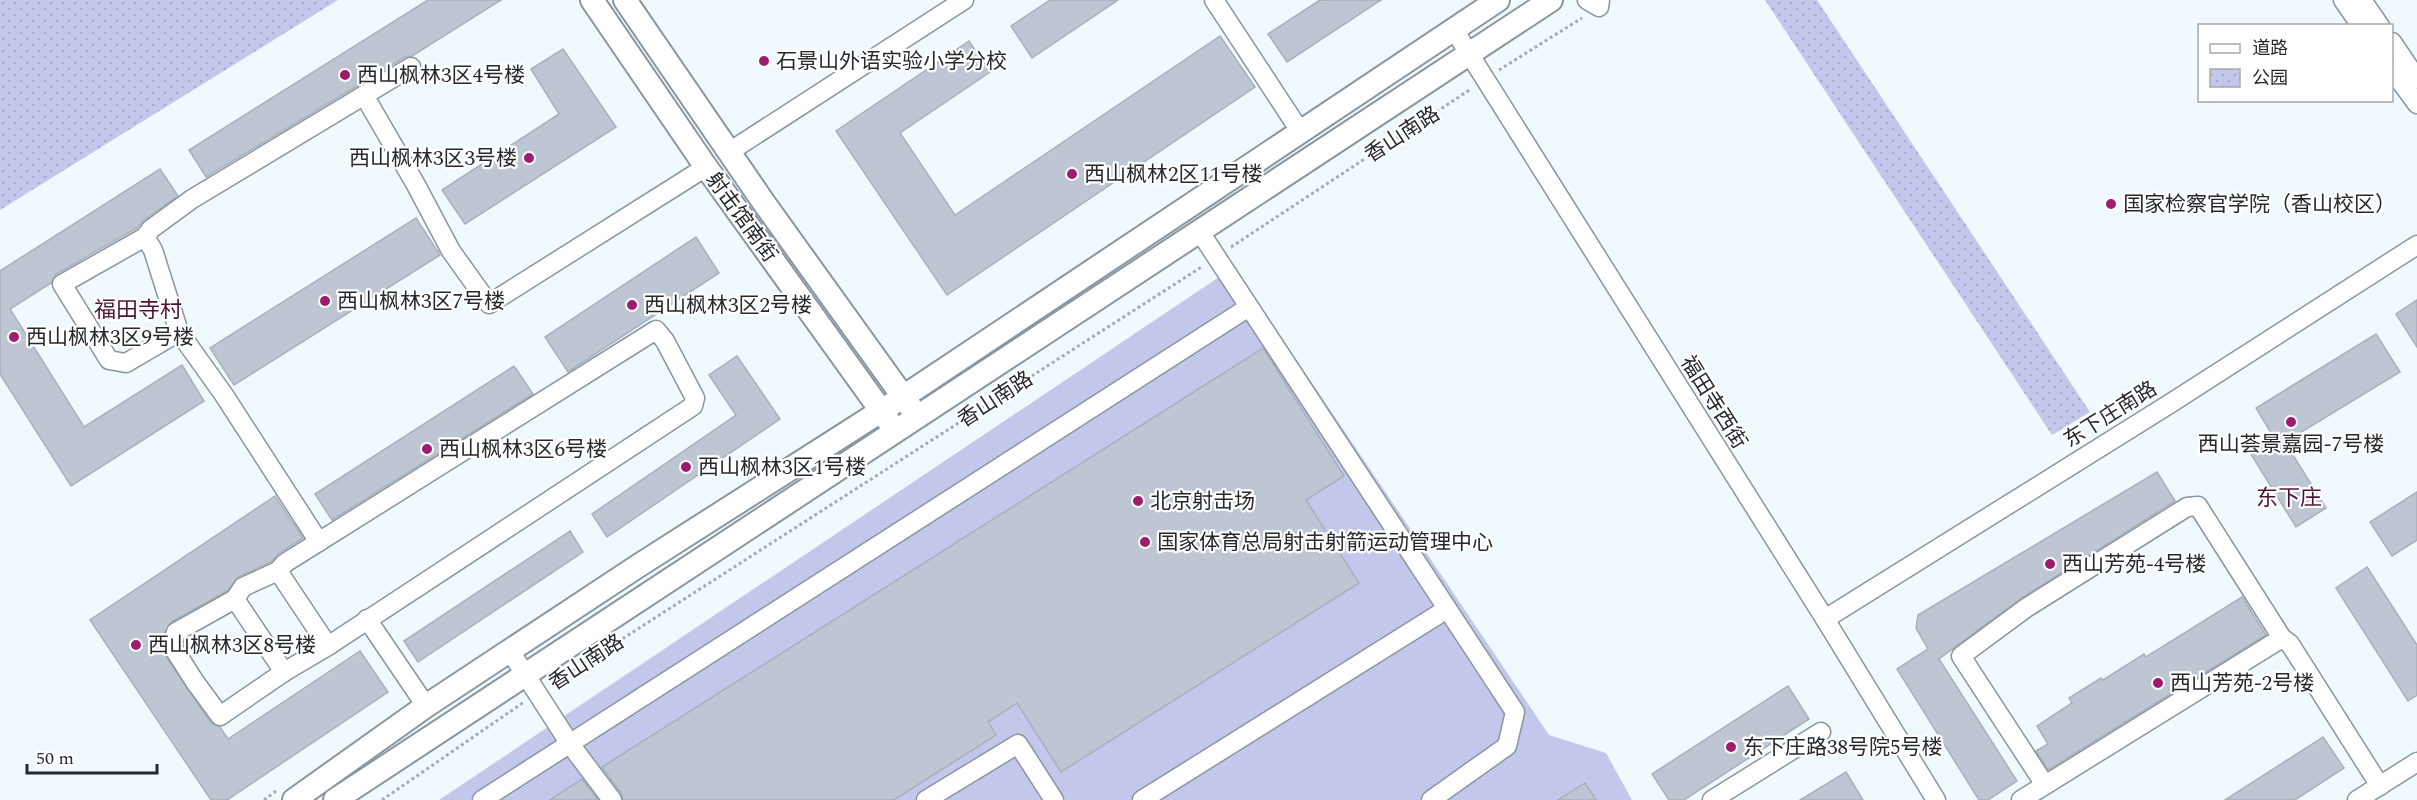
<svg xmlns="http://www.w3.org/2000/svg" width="2417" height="800" viewBox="0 0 2417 800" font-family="Spectral,'Noto Sans SC',serif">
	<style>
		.grass { fill: #c4c7ec }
		.park { fill: url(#park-dots) }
		.building { fill: #bec6d3; stroke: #a8b0bc; stroke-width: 1.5 }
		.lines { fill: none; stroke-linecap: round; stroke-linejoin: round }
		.minor-casing { stroke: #89969f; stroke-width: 21 }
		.major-casing { stroke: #89969f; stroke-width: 26 }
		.path { stroke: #a4abb0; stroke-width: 3; stroke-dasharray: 3 3; stroke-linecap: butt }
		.minor { stroke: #fff; stroke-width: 18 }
		.major { stroke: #fff; stroke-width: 22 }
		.poi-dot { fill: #9e1c6f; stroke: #fff; stroke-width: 2 }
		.labels { text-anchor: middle; stroke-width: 4.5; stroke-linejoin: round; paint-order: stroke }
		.poi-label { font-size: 21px; fill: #24292c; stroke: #fff; text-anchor: start }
		.street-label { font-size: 21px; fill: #24292c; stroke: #fff }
		.neighbourhood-label { font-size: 22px; fill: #4f1237; stroke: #fff }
	</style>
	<defs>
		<pattern id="park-dots" width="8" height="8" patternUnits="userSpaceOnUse" patternTransform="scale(1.5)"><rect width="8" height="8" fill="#c4c7ec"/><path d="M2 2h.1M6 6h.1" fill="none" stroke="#a8abcb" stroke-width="1.8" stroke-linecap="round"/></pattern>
	</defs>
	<rect width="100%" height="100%" fill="#f0f9fe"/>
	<!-- grass -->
	<polygon class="grass" points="1234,267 1549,735 1606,753 1632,800 439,800"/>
	<!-- park -->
	<g class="park">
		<polygon points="0,0 338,0 0,210"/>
		<polygon points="1765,0 1817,0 2090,412 2052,435"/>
	</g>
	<!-- building -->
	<g class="building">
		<polygon points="428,0 501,0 412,56 405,57 206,177 189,150"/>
		<polygon points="1050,0 1118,0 1032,58 1011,26"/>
		<polygon points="1320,0 1381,0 1287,62 1268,34"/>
		<polygon points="1220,36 1255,87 947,295 836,131 969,41 990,72 900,133 955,215"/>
		<polygon points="563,49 616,127 465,224 442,190 559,114 531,69"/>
		<polygon points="160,169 178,196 144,220 137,228 56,274 51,283 10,309 84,427 182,365 204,401 71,486 0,374 0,271"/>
		<polygon points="416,218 440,255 234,385 210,348"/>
		<polygon points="696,237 719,273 568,372 545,337"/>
		<polygon points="2417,300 2417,347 2396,314"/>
		<polygon points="2376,334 2400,372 2285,442 2326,508 2296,527 2249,451 2273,436 2256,408"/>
		<polygon points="1263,348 1344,476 1306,500 1359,583 1061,772 1017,703 988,722 996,735 894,800 623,800 621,793 602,767"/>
		<polygon points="737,356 780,419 607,537 592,514 736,415 709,375"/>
		<polygon points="514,366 533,394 332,520 315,494"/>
		<polygon points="2157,472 2175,501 2020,599 1939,659 2017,781 1988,800 1979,800 1897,669 1928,649 1916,628 1918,615"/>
		<polygon points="2417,492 2417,540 2392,556 2370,522"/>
		<polygon points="275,496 303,538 279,553 271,562 238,577 227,591 171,622 161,640 163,652 211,723 220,727 228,739 360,651 388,692 227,800 211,800 90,620"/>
		<polygon points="570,531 583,552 418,662 404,641"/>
		<polygon points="2367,567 2417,645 2417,695 2408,701 2336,588"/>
		<polygon points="2242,597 2266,635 2048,770 2036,751 2048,744 2037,726 2072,703 2069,698 2101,678 2103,680 2144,654 2146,657"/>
		<polygon points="1788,686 1809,719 1684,800 1669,800 1652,774"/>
		<polygon points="2323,737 2344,768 2295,800 2225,800"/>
		<polygon points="1846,772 1863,800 1800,800"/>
		<polygon points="582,779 598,800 550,800"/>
		<polygon points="1585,783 1596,800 1558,800"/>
	</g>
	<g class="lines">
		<!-- minor casing -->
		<g class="minor-casing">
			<g id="minor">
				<polyline points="1214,0 1300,131"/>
				<polyline points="1587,0 1599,7 1600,0"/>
				<polyline points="2343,0 2361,26"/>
				<polyline points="2362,0 2380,26"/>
				<polyline points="1453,28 1825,619 1936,800"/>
				<polyline points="2392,42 2417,79"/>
				<polyline points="2392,70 2417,104"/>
				<polyline points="364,95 416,185 451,251 489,304 706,167"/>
				<polyline points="729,152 964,0"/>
				<polyline points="1200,232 1515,712 1507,746 1431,800"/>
				<polyline points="145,237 153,250 179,332 224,395 319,542"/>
				<polygon points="656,330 665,341 695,398 693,406 328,646 284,672 220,716 195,682 172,646 176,632 235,599 243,587 278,571 285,563"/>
				<polyline points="179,332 126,363 109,360 62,284 145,237 151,229 192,199 411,67"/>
				<polyline points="278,571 328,646"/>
				<polyline points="235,599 284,672"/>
				<polyline points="367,619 426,706"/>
				<polyline points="1825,619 2171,403 2417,245"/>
				<polyline points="510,651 570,744 612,800"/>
				<polyline points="2045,785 1961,656 2026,608 2187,507 2198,506 2282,638 2290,644 2380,786"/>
				<polyline points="482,800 1249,307"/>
				<polyline points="926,800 1018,744 1054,800"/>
				<polyline points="1142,800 1447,609"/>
				<polyline points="1712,800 1821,732"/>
				<polyline points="2021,800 2282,638"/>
				<polyline points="2357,800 2417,762"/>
			</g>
		</g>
		<!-- major casing -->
		<g class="major-casing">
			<g id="major">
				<polyline points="592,0 706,167 890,423"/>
				<polyline points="625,0 764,203 912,409"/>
				<polyline points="294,800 426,706 638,566 903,397 1498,0"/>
				<polyline points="335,800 1551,0"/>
			</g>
		</g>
		<!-- path -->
		<g class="path">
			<polyline points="1499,70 1582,18"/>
			<polyline points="1231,247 1471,89"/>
			<polyline points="552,684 1203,266"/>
			<polyline points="264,800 276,791"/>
			<polyline points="382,800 524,702"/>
		</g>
		<!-- minor -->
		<use href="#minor" class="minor"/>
		<!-- major -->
		<use href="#major" class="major"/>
	</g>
	<!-- markers -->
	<g class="poi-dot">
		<circle cx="764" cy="61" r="6"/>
		<circle cx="345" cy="75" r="6"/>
		<circle cx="529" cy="158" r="6"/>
		<circle cx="1072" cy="174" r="6"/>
		<circle cx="2111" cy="204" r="6"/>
		<circle cx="325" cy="301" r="6"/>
		<circle cx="632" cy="305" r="6"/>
		<circle cx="14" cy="337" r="6"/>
		<circle cx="2291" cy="422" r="6"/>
		<circle cx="427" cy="449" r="6"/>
		<circle cx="686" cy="467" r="6"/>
		<circle cx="1138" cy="501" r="6"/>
		<circle cx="1145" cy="542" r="6"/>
		<circle cx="2050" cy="564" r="6"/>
		<circle cx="136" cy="645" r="6"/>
		<circle cx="2158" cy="683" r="6"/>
		<circle cx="1731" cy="747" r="6"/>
	</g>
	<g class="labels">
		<!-- poi labels -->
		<g class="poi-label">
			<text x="776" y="68">石景山外语实验小学分校</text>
			<text x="357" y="82">西山枫林3区4号楼</text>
			<text x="517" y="165" text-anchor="end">西山枫林3区3号楼</text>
			<text x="1084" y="181">西山枫林2区11号楼</text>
			<text x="2123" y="211">国家检察官学院（香山校区）</text>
			<text x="337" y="308">西山枫林3区7号楼</text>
			<text x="644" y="312">西山枫林3区2号楼</text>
			<text x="26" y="344">西山枫林3区9号楼</text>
			<text x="2291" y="451" text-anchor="middle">西山荟景嘉园-7号楼</text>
			<text x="439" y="456">西山枫林3区6号楼</text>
			<text x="698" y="474">西山枫林3区1号楼</text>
			<text x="1150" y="508">北京射击场</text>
			<text x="1157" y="549">国家体育总局射击射箭运动管理中心</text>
			<text x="2062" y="571">西山芳苑-4号楼</text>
			<text x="148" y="652">西山枫林3区8号楼</text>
			<text x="2170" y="690">西山芳苑-2号楼</text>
			<text x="1743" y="754">东下庄路38号院5号楼</text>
		</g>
		<!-- street labels -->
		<g class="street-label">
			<text transform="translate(1402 134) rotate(-33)" y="7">香山南路</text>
			<text transform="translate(742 217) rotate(54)" y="7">射击馆南街</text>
			<text transform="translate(995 399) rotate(-33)" y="7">香山南路</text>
			<text transform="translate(1714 402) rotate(58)" y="7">福田寺西街</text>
			<text transform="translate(2110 414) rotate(-32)" y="7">东下庄南路</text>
			<text transform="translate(586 662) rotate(-33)" y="7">香山南路</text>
		</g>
		<!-- neighbourhood labels -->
		<g class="neighbourhood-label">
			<text x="138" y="317">福田寺村</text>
			<text x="2289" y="505">东下庄</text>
		</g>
	</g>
	<!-- legend -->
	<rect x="2198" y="24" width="195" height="78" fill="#ffffff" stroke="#a7a9ab" stroke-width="1.5"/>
	<rect x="2210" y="44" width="30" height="9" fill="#ffffff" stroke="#a7a9ab" stroke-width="1.5"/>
	<text x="2252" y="54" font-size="18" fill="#24292c">道路</text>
	<rect x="2210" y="69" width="30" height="18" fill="url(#park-dots)" stroke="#a7a9ab" stroke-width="1.5"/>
	<text x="2252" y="84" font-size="18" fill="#24292c">公园</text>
	<!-- scale -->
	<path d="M27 764v9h130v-9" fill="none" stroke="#24292c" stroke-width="3"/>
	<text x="36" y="764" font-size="18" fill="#24292c" stroke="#ffffff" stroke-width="4.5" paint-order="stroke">50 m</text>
</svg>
